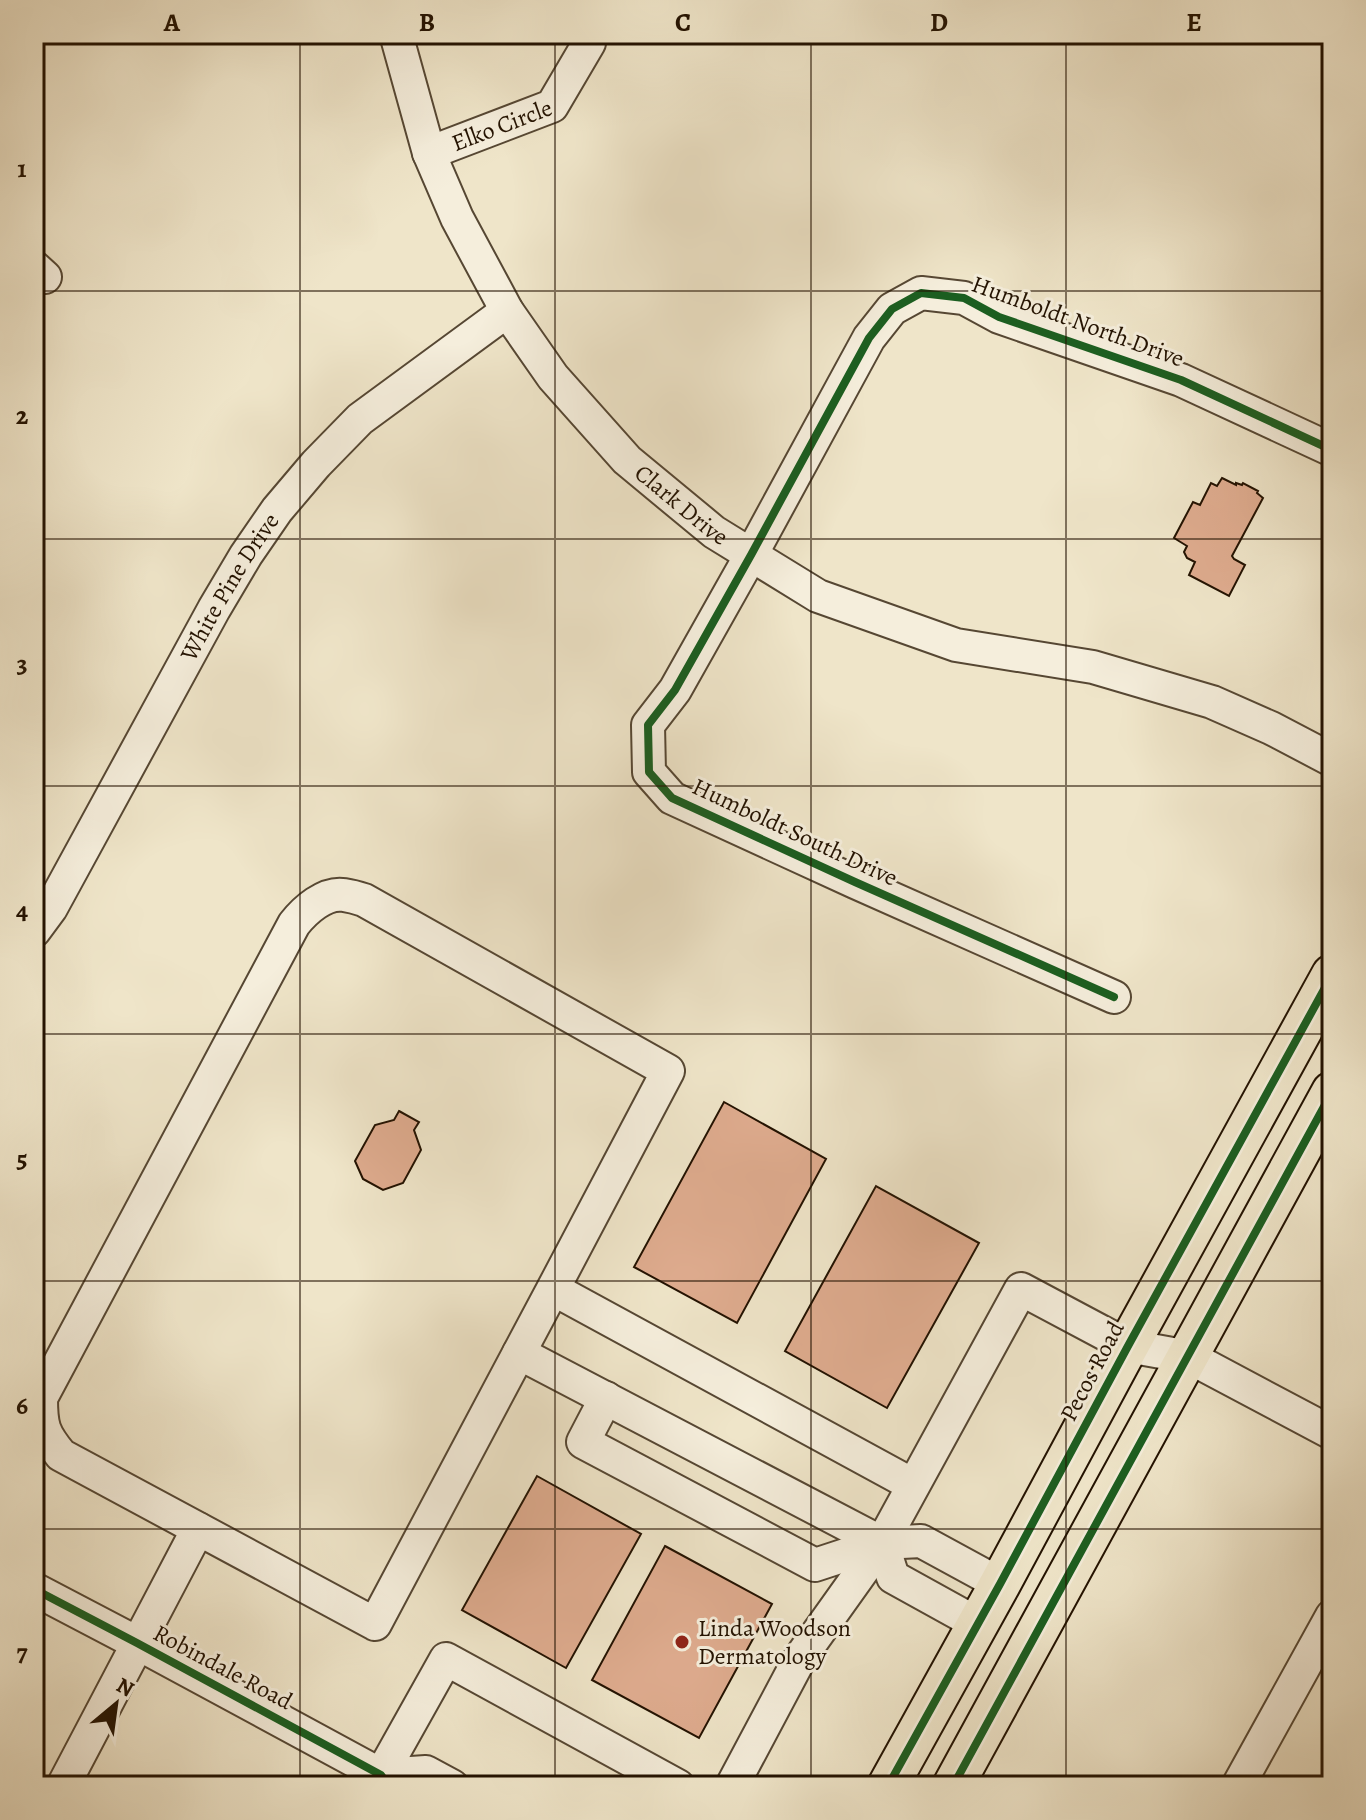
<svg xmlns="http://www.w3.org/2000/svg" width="1366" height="1820" viewBox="0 0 1366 1820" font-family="Alegreya,serif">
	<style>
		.building { fill: #deab8e; stroke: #231201; stroke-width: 2 }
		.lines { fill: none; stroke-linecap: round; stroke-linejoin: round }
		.minor-casing { stroke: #564733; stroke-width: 36 }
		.major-casing { stroke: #231201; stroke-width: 44 }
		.minor { stroke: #f5eedc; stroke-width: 32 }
		.major { stroke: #efe5c9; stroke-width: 40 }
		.cycleway-casing { stroke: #f5eedc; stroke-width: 13 }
		.cycleway { stroke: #1b5e20; stroke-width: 8 }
		.grid { fill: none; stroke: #231201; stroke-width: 2; stroke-opacity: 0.55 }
		.poi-dot { fill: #8f2418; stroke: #f5eedc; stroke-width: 3 }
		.labels { text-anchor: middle; stroke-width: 6; stroke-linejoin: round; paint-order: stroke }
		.street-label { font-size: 24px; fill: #231201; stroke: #f5eedc }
		.poi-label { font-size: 24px; fill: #231201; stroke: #f5eedc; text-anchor: start }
		.neatline { fill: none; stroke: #231201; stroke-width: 3 }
		.grid-label { font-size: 26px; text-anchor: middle; font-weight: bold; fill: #231201 }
	</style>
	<rect width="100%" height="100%" fill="#efe5c9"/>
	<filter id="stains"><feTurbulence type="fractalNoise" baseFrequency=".0025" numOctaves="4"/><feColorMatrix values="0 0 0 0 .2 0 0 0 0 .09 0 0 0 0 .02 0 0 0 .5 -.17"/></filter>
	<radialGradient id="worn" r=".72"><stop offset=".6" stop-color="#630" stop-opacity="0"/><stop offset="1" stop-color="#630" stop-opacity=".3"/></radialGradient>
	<!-- building -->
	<g class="building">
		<polygon points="1222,478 1236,485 1236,483 1242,485 1243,483 1258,491 1257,493 1263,498 1232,556 1234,559 1245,565 1229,596 1189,575 1195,562 1187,558 1184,552 1187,546 1174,538 1193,502 1200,505 1211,483 1217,486"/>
		<polygon points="724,1102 826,1159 737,1323 634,1267"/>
		<polygon points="399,1111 419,1122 414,1130 421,1150 403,1183 383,1190 363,1179 355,1161 375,1125 394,1120"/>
		<polygon points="876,1186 979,1243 887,1408 785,1351"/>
		<polygon points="537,1476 641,1534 566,1668 462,1610"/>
		<polygon points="665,1546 772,1604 699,1738 592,1680"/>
	</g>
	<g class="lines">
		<!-- minor casing -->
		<g class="minor-casing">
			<g id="minor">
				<path id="s1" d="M396,34L429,153L457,218L507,311L553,377L627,460L714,532L818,596L956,645L1093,667L1212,702L1271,728L1332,760"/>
				<path id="s2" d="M429,153L552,106L589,43"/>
				<polyline points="34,267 45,277"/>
				<path id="s3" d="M34,931L51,908L214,609L246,555L277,510L316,464L360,419L507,311"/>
				<polyline points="1114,997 855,882 672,798 649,772 648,725 675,690 751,555 869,338 892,309 921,293 964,298 999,317 1181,380 1332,450"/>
				<path d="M553,1289L375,1624L61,1455C43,1433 41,1426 41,1398L294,924C305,910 325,892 344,895C351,896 358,898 364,900L668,1071L553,1289L913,1485"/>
				<polyline points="519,1353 882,1543 893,1577 978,1624"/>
				<polyline points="606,1398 583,1442 815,1565 882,1543 921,1541 1000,1584"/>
				<polyline points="34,1589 137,1643 381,1775 389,1786"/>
				<polyline points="381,1775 446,1659 678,1786"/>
				<polyline points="381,1775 426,1772 452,1786"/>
				<polyline points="63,1786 198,1529"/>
				<polyline points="732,1786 800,1658 882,1543 1021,1289 1128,1346 1189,1357 1332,1433"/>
				<polyline points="1238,1786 1332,1616"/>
			</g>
		</g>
		<!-- major casing -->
		<g class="major-casing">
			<g id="major">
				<polyline points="888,1786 1000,1584 1128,1346 1332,975"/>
				<polyline points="953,1786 1332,1092"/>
			</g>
		</g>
		<!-- minor -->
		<use href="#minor" class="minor"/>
		<!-- major -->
		<use href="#major" class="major"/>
		<!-- cycleway casing -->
		<g class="cycleway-casing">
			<g id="cycleway">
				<polyline points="1114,997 855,882 672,798 649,772 648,725 675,690 751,555 869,338 892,309 921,293 964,298 999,317 1181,380 1332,450"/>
				<polyline points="34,1589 137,1643 381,1775 389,1786"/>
				<polyline points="888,1786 1000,1584 1128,1346 1332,975"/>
				<polyline points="953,1786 1332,1092"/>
			</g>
		</g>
		<!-- cycleway -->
		<use href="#cycleway" class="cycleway"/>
	</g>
	<!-- grid -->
	<path class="grid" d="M300,34V1786M555,34V1786M811,34V1786M1066,34V1786M34,291H1332M34,539H1332M34,786H1332M34,1034H1332M34,1281H1332M34,1529H1332"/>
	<!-- markers -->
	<circle class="poi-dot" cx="682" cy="1642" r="8"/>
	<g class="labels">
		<!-- street labels -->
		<g class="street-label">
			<text dy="8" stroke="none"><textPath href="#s2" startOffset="78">Elko Circle</textPath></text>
			<text transform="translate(1078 321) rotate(20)" y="8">Humboldt North Drive</text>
			<text dy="8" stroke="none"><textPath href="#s1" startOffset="562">Clark Drive</textPath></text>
			<text dy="8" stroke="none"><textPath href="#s3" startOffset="396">White Pine Drive</textPath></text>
			<text transform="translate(795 832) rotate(25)" y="8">Humboldt South Drive</text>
			<text transform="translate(1092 1371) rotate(-62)" y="8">Pecos Road</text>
			<text transform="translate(223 1667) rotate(28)" y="8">Robindale Road</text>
		</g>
		<!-- poi labels -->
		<g class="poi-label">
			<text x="698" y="1636">Linda Woodson<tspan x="698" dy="28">Dermatology</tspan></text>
		</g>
	</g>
	<!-- margin -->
	<rect width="1366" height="1820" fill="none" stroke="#efe5c9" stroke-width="88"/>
	<!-- north arrow -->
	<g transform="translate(116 1704) rotate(29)" stroke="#f5eedc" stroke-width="6" paint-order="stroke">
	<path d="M0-6L14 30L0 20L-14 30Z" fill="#231201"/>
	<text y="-12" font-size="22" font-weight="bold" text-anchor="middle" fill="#231201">N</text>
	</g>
	<rect x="44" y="44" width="1278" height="1732" class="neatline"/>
	<g class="grid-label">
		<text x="172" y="31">A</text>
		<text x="427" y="31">B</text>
		<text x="683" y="31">C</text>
		<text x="939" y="31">D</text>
		<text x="1194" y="31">E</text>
		<text x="22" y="177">1</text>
		<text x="22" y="424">2</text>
		<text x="22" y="672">3</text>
		<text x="22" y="919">4</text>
		<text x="22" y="1167">5</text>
		<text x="22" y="1414">6</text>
		<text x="22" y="1661">7</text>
	</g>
	<rect width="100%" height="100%" filter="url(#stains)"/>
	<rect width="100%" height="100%" fill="url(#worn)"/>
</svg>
